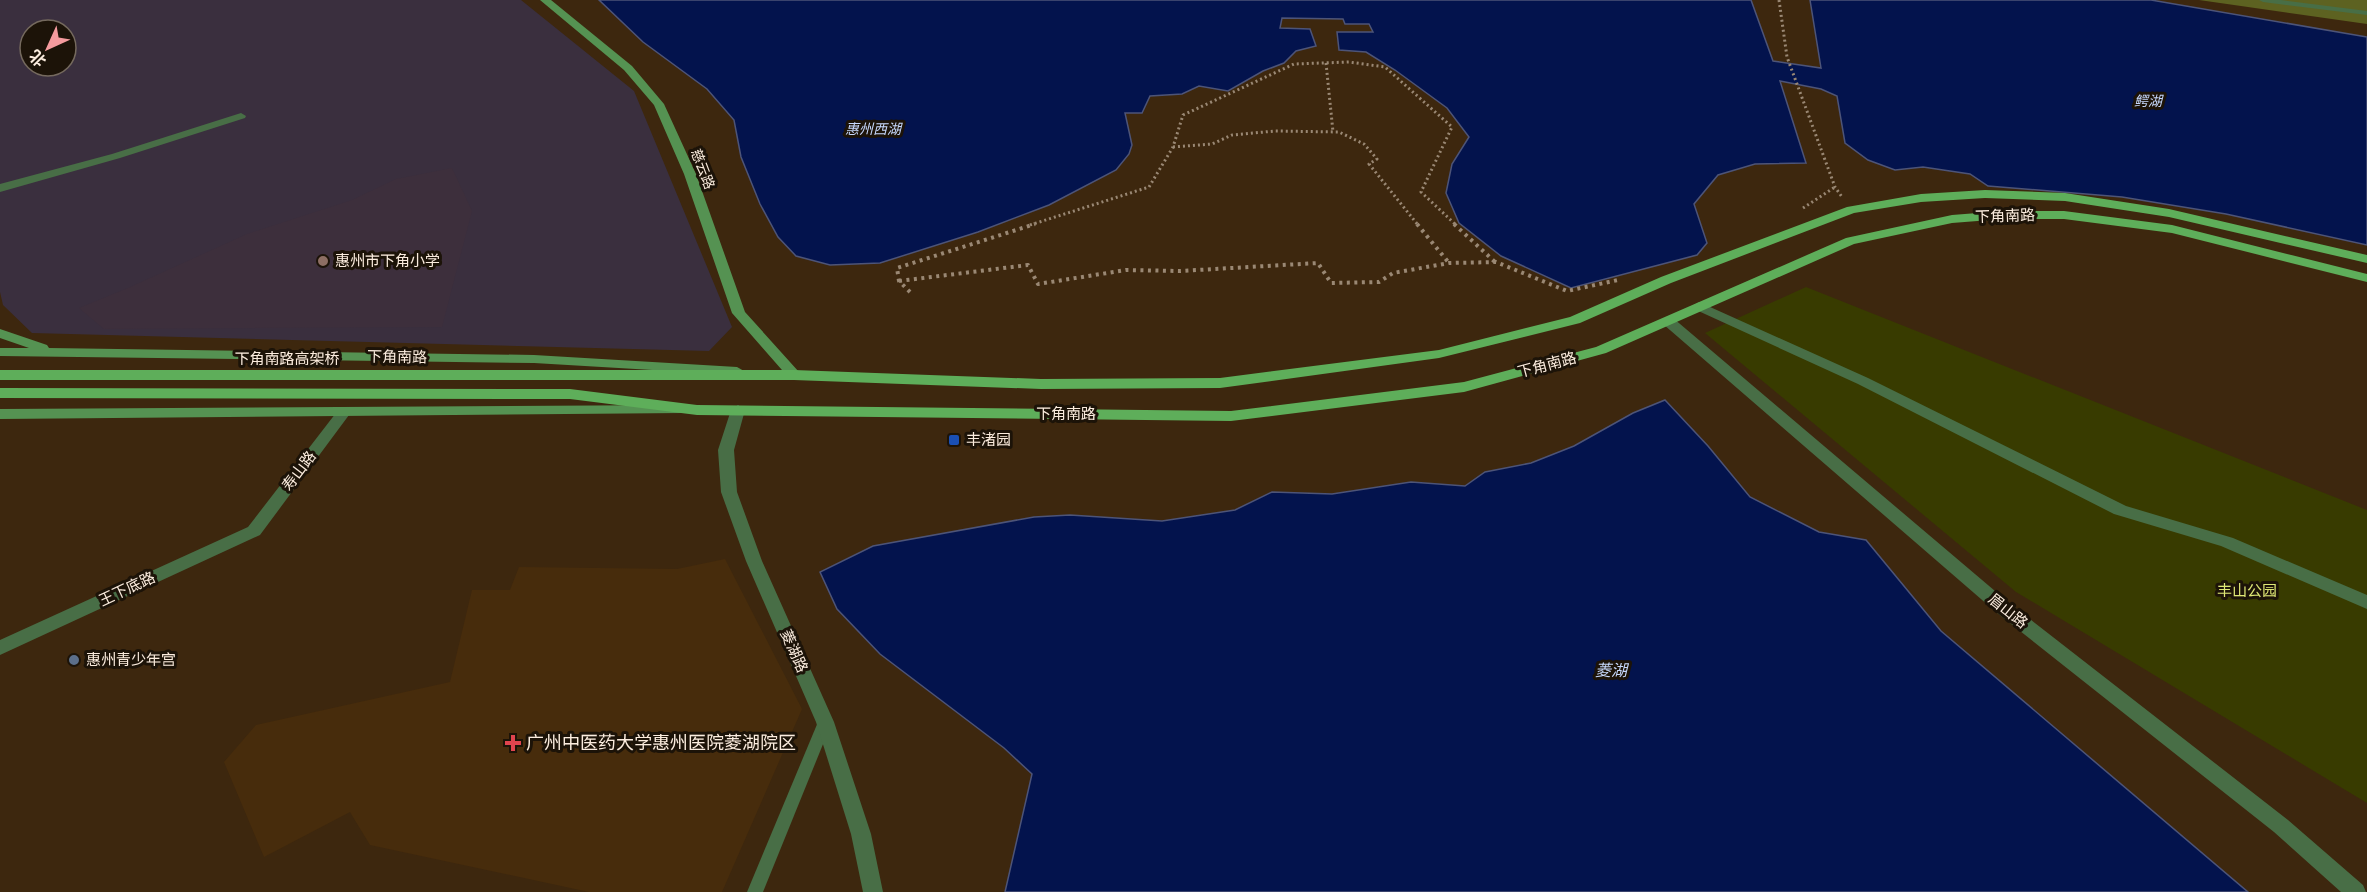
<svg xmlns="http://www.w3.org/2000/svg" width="2367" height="892" viewBox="0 0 2367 892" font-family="'Fira Sans','Noto Sans SC',sans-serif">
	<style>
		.commercial { fill: #3a2f3e; fill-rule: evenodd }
		.built { fill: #472c0c }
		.education { fill: #3d2f3c }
		.green { fill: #383b00 }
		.forest { fill: #5d6221 }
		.water { fill: #03134d; stroke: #4d5478; stroke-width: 1.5 }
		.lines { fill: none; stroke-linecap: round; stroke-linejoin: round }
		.path-far1 { stroke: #9a8874; stroke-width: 3; stroke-dasharray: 2 3; stroke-linecap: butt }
		.path { stroke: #9a8874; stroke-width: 4; stroke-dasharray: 3 4.5; stroke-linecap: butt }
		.lane { fill: #486e46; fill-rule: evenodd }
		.street { fill: #486e46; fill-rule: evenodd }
		.secondary { fill: #559252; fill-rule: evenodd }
		.primary { fill: #5eae5a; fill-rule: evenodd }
		.education-dot { fill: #8d6e63; stroke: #1c1308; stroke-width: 2 }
		.transit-dot { fill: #1a4fb4; stroke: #1c1308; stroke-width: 2 }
		.service-dot { fill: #5c6f8a; stroke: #1c1308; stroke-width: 2 }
		.health-dot { fill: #e0444e; stroke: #1c1308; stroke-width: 2 }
		.labels { text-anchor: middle; stroke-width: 6; stroke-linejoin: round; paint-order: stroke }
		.far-water-label { font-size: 14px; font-style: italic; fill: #c6d8fd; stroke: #1c1308 }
		.far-street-label { font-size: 14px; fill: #fbecde; stroke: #1c1308 }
		.street-label { font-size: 15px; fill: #fbecde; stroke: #1c1308 }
		.poi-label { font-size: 15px; fill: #fbecde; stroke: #1c1308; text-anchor: start }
		.park-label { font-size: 15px; fill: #dee775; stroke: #1c1308 }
		.water-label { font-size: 16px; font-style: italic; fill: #c6d8fd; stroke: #1c1308 }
		.near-poi-label { font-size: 18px; fill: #fbecde; stroke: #1c1308; text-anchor: start }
	</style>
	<rect width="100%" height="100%" fill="#3d270e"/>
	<!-- commercial -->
	<path class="commercial" d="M0,0H521L634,91L732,327L709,351L32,333L3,305L0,292ZM30,30H66V66H30Z"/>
	<!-- built -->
	<polygon class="built" points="725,559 802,709 722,892 589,892 370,845 350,812 264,857 224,762 256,725 450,682 472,590 510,590 519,567 677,569"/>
	<!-- education -->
	<polygon class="education" points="452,168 472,211 442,327 104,329 79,308 128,288 247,234 352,200 396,179"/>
	<!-- green -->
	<polygon class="green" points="1806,287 2367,510 2367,803 2016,592 1705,333"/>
	<!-- forest -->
	<polygon class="forest" points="2199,0 2367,0 2367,24"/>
	<!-- water -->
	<g class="water">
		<polygon points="599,0 1751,0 1773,61 1821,68 1810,0 2151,0 2367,37 2367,245 2226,214 2122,197 1988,186 1970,174 1923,167 1895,170 1868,160 1845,143 1837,96 1821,89 1780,81 1806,163 1755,164 1718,175 1694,204 1707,243 1697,255 1571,288 1501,256 1459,223 1446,193 1452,164 1469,137 1447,108 1395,70 1366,52 1339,50 1337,32 1373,32 1369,24 1345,24 1343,19 1282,18 1280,28 1310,29 1316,46 1296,51 1284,63 1263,71 1228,91 1199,86 1182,94 1150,96 1142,113 1125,113 1132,145 1129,154 1116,170 1049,205 978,232 880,263 830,265 796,256 778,237 760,204 741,157 734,120 707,89 643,42"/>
		<polygon points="1665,400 1708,446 1750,497 1819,532 1866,540 1941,631 2248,892 1005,892 1032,774 1004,748 880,654 837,609 820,572 873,546 1034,517 1070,515 1162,521 1235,510 1272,492 1332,494 1411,482 1465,486 1485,472 1531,463 1574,446 1633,413"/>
	</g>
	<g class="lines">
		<!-- path-far1 -->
		<g class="path-far1">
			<polyline points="1779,0 1787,57 1835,187 1842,197"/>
			<polyline points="1326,63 1333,132"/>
			<polyline points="1173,147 1212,144 1232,135 1275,131 1339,132 1364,144 1377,159 1369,164 1418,225"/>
			<polyline points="1803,208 1835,187"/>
			<polyline points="1030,225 1149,187 1173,147 1183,115 1294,64 1349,62 1385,67 1452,127 1421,192 1456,225"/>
		</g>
		<!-- path -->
		<g class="path">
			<polyline points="1417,224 1449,263"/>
			<polyline points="1454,224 1495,262"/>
			<polyline points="899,281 1028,265 1038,284 1126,270 1180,271 1318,263 1331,283 1379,282 1393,273 1449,263 1496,262 1567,291 1618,280"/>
			<polyline points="910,292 899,281 897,268 1035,224"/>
		</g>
		<!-- lane -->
		<g class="lane">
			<polygon points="2259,0 2281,0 2367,11 2367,15 2263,2"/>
			<polygon points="825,716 830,718 832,722 763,892 747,892 818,722 820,718"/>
		</g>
		<!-- street -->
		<g class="street">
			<polygon points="241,113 246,116 245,118 120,158 0,192 0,184 112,154"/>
			<polygon points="1699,302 1868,378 2126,506 2233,538 2367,595 2367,609 2221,546 2114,514 1858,384 1694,309 1692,306"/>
			<polygon points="1668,317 1673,318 2008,602 2288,820 2363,885 2366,892 2341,892 2274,832 1996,612 1663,324 1661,321"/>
			<polygon points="738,405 745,410 734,450 737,492 762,561 834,722 871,834 883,892 863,892 851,834 816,722 746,561 721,492 718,450 731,410"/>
			<polygon points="344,407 351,412 349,415 260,535 0,655 0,640 248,527 339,409"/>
		</g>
		<!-- secondary -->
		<g class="secondary">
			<polygon points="540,0 551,0 632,66 664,104 696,174 745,312 799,372 801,375 799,378 789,378 732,313 684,174 654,105 624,70"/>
			<polygon points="0,329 47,345 49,348 534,355 737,367 744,371 737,375 534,363 0,356 0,348 29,348 0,338"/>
			<polygon points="678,405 683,407 685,410 683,413 0,419 0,409"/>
		</g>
		<!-- primary -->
		<g class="primary">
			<polygon points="1985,190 2065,193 2169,209 2367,255 2367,263 2169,217 2065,201 1985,198 1921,202 1854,213 1671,283 1580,323 1439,358 1220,388 1041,389 794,380 0,380 0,370 794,370 1041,379 1220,378 1439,350 1570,317 1661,277 1847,207 1921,194"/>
			<polygon points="2003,211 2064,211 2172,225 2367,274 2367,282 2172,233 2064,219 2003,219 1952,223 1854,244 1606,353 1464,392 1231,421 697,415 570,399 0,398 0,388 570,389 697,405 1231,411 1464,382 1596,347 1846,238 1952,215"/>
		</g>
	</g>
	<!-- markers -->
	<circle class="education-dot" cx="323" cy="261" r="6"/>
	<rect class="transit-dot" x="948" y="434" width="12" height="12" rx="3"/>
	<circle class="service-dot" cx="74" cy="660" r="6"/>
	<path class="health-dot" d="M510 734h6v6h6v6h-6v6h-6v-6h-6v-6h6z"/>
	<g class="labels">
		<!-- far-water labels -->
		<g class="far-water-label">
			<text x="2148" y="106">鳄湖</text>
			<text x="873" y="134">惠州西湖</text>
		</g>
		<!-- far-street labels -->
		<g class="far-street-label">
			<text transform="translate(703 169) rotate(69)" y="5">慈云路</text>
		</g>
		<!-- street labels -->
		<g class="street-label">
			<text transform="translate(2005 216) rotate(-2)" y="5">下角南路</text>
			<text transform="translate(397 357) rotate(1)" y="5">下角南路</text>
			<text x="287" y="364">下角南路高架桥</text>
			<text transform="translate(1547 365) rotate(-15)" y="5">下角南路</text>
			<text x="1066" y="419">下角南路</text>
			<text transform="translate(299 471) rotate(-53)" y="5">寿山路</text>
			<text transform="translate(127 589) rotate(-25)" y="5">王下底路</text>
			<text transform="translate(2008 611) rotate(39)" y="5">眉山路</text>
			<text transform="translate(794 651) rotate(66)" y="5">菱湖路</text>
		</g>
		<!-- poi labels -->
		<g class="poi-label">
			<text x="335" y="266">惠州市下角小学</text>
			<text x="966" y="445">丰渚园</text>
			<text x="86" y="665">惠州青少年宫</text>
		</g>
		<!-- park labels -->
		<g class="park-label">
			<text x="2247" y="596">丰山公园</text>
		</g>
		<!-- water labels -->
		<g class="water-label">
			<text x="1611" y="676">菱湖</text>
		</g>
		<!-- near-poi labels -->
		<g class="near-poi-label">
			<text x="526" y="749">广州中医药大学惠州医院菱湖院区</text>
		</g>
	</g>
	<!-- north arrow -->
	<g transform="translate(48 48) rotate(225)"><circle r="28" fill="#1c1308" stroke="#756a5e" stroke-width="1.5"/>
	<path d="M0-4.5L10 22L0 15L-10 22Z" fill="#f59b9e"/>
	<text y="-9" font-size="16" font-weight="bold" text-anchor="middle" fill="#fbecde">北</text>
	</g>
</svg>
